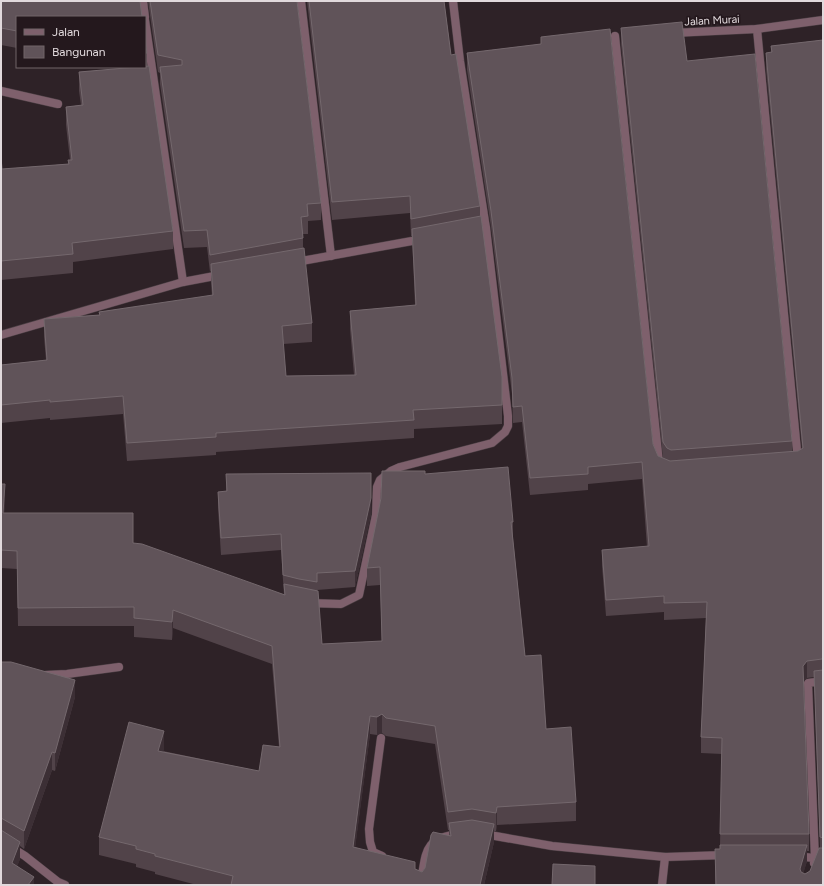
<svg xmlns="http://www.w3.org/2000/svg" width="824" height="886" viewBox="0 0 824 886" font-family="Figtree,sans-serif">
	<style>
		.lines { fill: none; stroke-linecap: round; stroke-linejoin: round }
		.street-casing { stroke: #4b3f44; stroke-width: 9 }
		.street { stroke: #7e606c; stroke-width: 8 }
		.wall { fill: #514349; fill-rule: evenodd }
		.shaded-wall { fill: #3c2f35 }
		.building { fill: #605359; stroke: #74686d }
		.labels { text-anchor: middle; stroke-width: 3.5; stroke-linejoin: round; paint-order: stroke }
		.street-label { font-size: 11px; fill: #e1d9dc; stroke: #24181d }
	</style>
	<rect width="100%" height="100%" fill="#2e2227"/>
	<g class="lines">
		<!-- street casing -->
		<g class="street-casing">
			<g id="street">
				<polyline points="143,1 145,17"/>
				<polyline points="301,1 331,256"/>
				<polyline points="453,1 460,61 486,228 474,230"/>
				<polyline points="145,20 183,282"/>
				<polyline points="757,29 798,461"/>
				<polyline points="673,33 757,29 823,20"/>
				<polyline points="615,36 659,463"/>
				<polyline points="1,91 58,104"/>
				<polyline points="296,262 423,239"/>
				<polyline points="1,335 183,282 220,275"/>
				<polyline points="308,603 341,604 359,595 376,515 377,487 380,480 391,471 400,467 492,443 505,432 508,426 508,416 486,228"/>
				<polyline points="46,675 67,674 119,667"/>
				<polyline points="381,738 369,829 370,842 373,852 382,856"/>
				<polyline points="484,834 552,846 665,857 725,855"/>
				<polyline points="1,841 25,856 58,882 65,885"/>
				<polyline points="796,856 823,859"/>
				<polyline points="814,863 815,859 808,683 823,681"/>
				<path d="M420,885C427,855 421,838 459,834"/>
				<polyline points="662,885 665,857"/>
			</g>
		</g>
		<!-- street -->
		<use href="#street" class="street"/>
	</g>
	<!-- wall -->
	<g class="wall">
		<polygon points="1,1 17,17 17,48 1,45"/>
		<polygon points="148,1 297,1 321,203 321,220 308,221 308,234 303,234 303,248 312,323 312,342 283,344 286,376 354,375 350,329 350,311 415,305 412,236 411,236 410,213 332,220 307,1 444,1 451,55 480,206 480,216 502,405 502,424 414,429 414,438 216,452 216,455 127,461 123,414 50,420 50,418 1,423 1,365 46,360 44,337 44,319 99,315 99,312 212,296 211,283 211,271 210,272 207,247 184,248 160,84 160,73 158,72"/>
		<path d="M621,28L687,61L792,441V452L798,451L802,449L766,69V53H771V46L823,40V36V885H715V849H720V845L722,754L701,753V737L706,618L664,620V612L606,616L602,566V550L647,547L642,479L588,484V490L530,495L522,422L513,423L512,394L491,227L467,70V53L541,44V37L653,444L658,456L663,458L621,44ZM814,677L820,848L810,871L805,874L803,873L807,861V851H809V834L803,682L807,678Z"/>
		<polygon points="145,40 147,53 147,67 173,231 173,249 73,262 73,273 1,280 1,157 2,169 68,164 68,160 70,160 66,125 66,107 81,105 79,91 79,72 132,68 127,67 145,67"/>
		<path d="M226,474L371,489V514L355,587L317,590L322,644L382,641L380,585L367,586V568L425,474L513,522V538L525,656L546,729L576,802V821L497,825L496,831H494V842L484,885H197L155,874V872L136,867V864L99,855V837L164,750L163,751L259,771L279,747L272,664L173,628L172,640L134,637V626H18L17,569L1,568V484L5,502L4,513L133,543L284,595L281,550L221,555L218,508V492L226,491ZM382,733L386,736L435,744L448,830H449V836L422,872L415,869L355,847L370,734L377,735Z"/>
		<polygon points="1,662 75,697 55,771 52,770 24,849 20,846 20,859 17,866 34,885 1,885"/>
	</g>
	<!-- shaded-wall -->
	<g class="shaded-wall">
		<polygon points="371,473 371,514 355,587 355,571"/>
		<polygon points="5,484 5,502 3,532 3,513"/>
		<polygon points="173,610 173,628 172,640 172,622"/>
		<polygon points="807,661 807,678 803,683 803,666"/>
		<polygon points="75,680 75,697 55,771 55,753"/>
		<polygon points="382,714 382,733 377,735 377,717"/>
		<polygon points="370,716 370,734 353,865 353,847"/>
		<polygon points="164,731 164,750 158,769 158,751"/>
		<polygon points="52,752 52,770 24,849 24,831"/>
		<polygon points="497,807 497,825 496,831 496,813"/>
		<rect x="1" y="818" width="1" height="18"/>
		<polygon points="494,824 494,842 484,885 480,885"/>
		<polygon points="20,842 20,859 12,880 12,863"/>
		<polygon points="807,845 807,861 800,885 800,869"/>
		<polygon points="34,877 34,885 28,885"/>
	</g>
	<!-- building -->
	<g class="building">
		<polygon points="1,1 140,1 142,17 17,17 17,31 1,28"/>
		<polygon points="150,1 297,1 321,203 307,204 308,216 301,217 303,238 210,255 207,230 184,231 160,67 182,65 182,60 158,55"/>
		<polygon points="309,1 444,1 451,55 456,54 480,206 411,219 410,196 332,202"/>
		<polygon points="682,22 687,61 755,54 792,441 671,450 667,448 663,442 621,28"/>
		<polygon points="610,29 653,444 658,456 670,461 798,451 803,448 766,53 772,52 771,46 823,40 823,660 822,659 807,661 803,666 809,834 720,834 722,738 701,737 707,602 664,603 664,596 606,600 602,550 649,546 642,462 588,467 588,474 530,478 522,406 513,407 512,378 491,211 467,53 541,44 541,37"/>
		<polygon points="145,40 147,53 145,53"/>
		<polygon points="149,66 173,231 72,243 73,254 1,261 1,157 2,169 69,164 68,160 72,160 66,107 83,105 79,72"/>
		<polygon points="481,216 502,377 502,405 413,410 414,420 216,433 216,437 127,443 123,396 50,402 50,400 1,405 1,365 47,360 44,319 100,315 99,312 213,295 211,264 304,248 312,323 282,326 286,376 356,375 350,311 416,305 412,229"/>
		<polygon points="508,467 513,522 511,522 525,656 541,655 546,729 571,727 576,802 497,807 496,813 472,809 448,812 435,726 386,718 382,714 377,717 370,716 353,847 415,862 415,869 422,872 425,868 431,835 433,832 451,836 449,823 472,820 494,824 480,885 231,885 233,876 155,856 155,854 136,849 136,846 99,837 129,722 164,731 158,751 259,771 263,745 280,747 272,646 173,610 172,622 134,618 134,607 18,608 17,551 1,550 1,484 5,484 3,513 133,513 133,543 142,544 285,595 284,584 318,591 322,644 382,641 380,567 367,568 381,498 382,471 425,471 425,474"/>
		<polygon points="371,473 371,498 355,571 317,573 317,582 299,579 283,575 281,534 221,538 218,492 227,491 226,474"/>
		<polygon points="1,662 11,662 75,680 55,753 52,752 24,831 1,818"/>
		<polygon points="823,670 823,838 820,837 814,671"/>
		<polygon points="1,830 20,842 12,863 34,877 28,885 1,885"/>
		<polygon points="720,845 807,845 800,869 801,872 805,874 810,871 819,848 823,848 823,885 716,885 715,849 720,849"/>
		<polygon points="553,864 595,866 595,885 552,885"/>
	</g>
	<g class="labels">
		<!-- street labels -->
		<g class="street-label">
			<text transform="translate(712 20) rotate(-3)" y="4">Jalan Murai</text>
		</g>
	</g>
	<!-- border -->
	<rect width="824" height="886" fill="none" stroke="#e1d9dc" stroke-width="4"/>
	<!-- legend -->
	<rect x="16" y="16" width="130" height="52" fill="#24181d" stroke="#706569"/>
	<rect x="24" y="29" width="20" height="6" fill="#7e606c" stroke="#706569"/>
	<text x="52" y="36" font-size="12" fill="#e1d9dc">Jalan</text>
	<rect x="24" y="46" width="20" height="12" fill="#605359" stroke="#706569"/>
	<text x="52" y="56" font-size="12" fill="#e1d9dc">Bangunan</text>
</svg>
